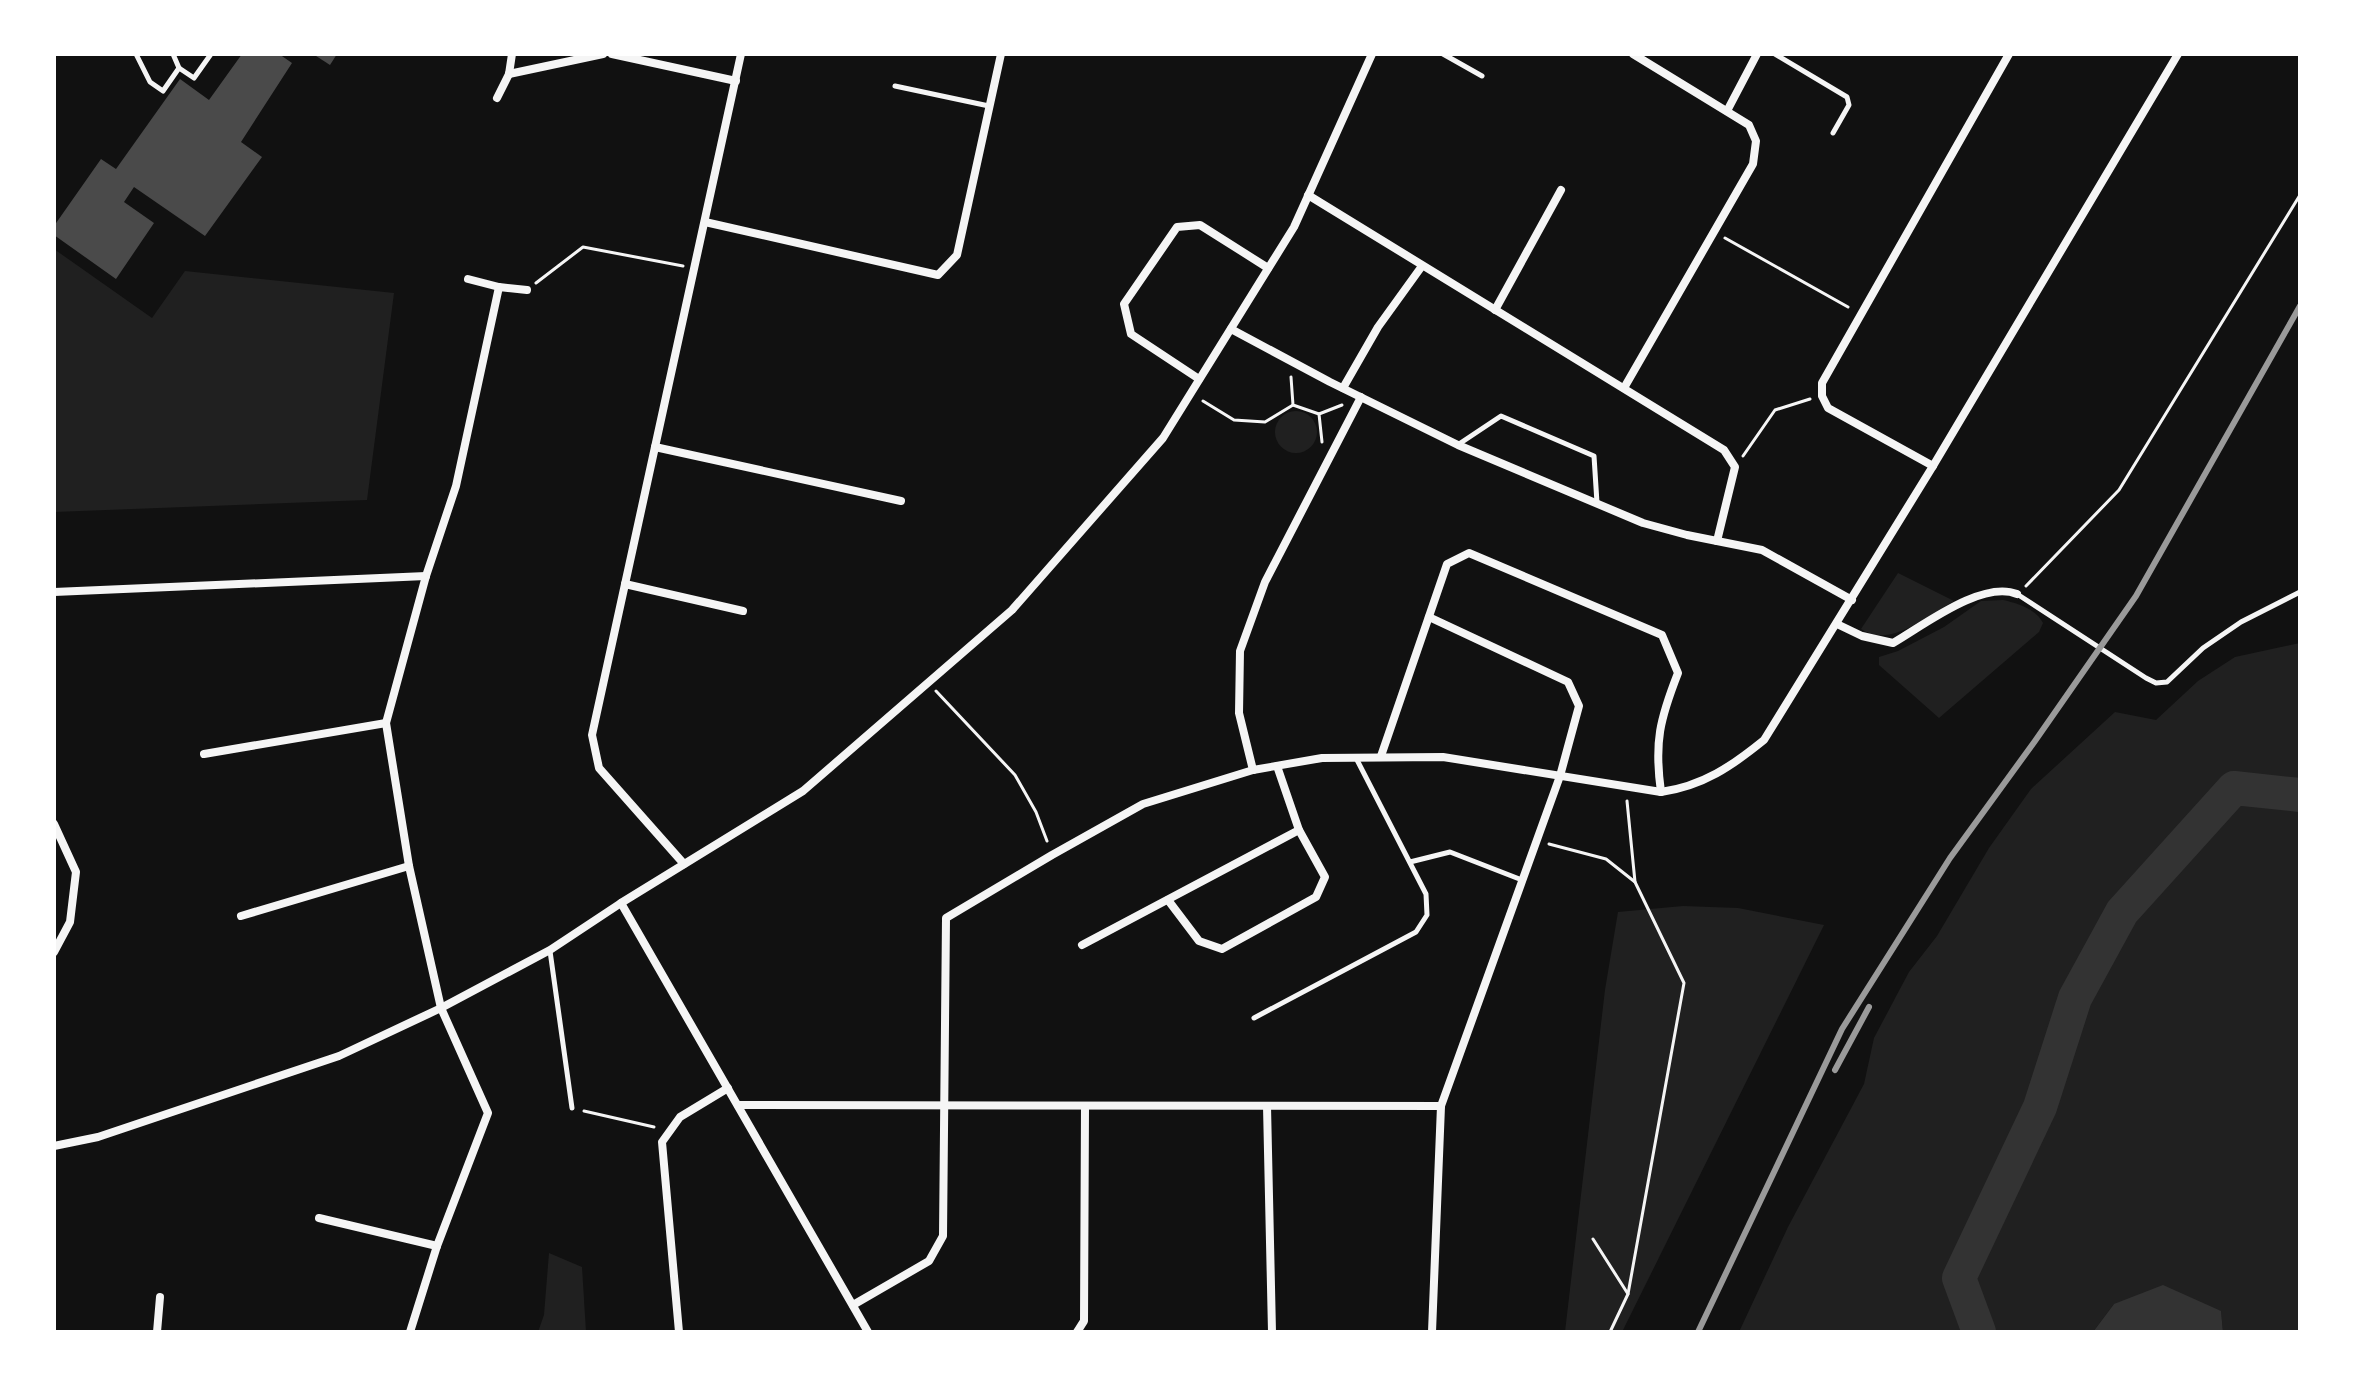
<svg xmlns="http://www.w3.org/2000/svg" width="2354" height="1386" viewBox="0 0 2354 1386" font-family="'Open Sans',sans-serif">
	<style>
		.green { fill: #202020 }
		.water { fill: #333 }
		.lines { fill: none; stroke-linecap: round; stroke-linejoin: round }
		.river { stroke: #333; stroke-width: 34 }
		.building { fill: #4a4a4a }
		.path { stroke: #f5f5f5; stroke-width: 3 }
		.service { stroke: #f5f5f5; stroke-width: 5 }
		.minor { stroke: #f5f5f5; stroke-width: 8 }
		.rail { stroke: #9a9a9a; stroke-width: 6 }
	</style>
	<rect width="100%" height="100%" fill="#111"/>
	<!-- green -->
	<g class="green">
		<polygon points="54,249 152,318 185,271 394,293 367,500 54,512"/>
		<circle cx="1296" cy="432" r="21"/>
		<path d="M1898,573L1954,601C1929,615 1890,649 1861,629Z"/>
		<path d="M2003,600C2017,603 2036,609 2043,623L2039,632L1939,718L1879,665V657L1898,651L1944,627L1981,601Z"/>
		<polygon points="2300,643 2300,1332 2223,1332 2221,1311 2114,1304 2093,1332 1739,1332 1788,1227 1864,1084 1874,1038 1909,972 1937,936 1989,848 2031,789 2115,712 2156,720 2198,681 2235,657"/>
		<polygon points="1683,906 1738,908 1824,925 1622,1332 1565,1332 1605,990 1618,912"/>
		<polygon points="549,1253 582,1267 586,1332 538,1332 544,1315"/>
	</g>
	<!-- water -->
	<polygon class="water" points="2163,1285 2221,1311 2223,1332 2093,1332 2114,1304"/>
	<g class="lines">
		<!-- river -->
		<polyline class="river" points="1979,1332 1959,1278 2040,1107 2075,998 2122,912 2234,788 2300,795"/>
	</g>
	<!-- building -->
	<g class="building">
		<polygon points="242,54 279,54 292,63 241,142 262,157 205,236 134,187 124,202 154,223 116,279 54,235 54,226 101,159 116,169 180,79 209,100"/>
		<polygon points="313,54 337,54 330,65"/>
	</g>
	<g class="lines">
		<!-- path -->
		<g class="path">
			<polyline points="1725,238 1848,307"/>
			<polyline points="536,283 583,247 683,266"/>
			<polyline points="1291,377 1293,405 1319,414"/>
			<polyline points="1203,401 1234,420 1265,422 1293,405"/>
			<polyline points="1322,442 1319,414 1342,405"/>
			<polyline points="1743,456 1775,410 1810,399"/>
			<polyline points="2026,586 2119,490 2300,195"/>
			<polyline points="936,691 1015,775 1036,812 1047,841"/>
			<polyline points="1549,844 1606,859 1635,882"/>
			<polyline points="584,1111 654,1127"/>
			<polyline points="1593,1239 1628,1294"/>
			<polyline points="1610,1332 1628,1294 1684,983 1635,882 1627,801"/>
		</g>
		<!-- service -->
		<g class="service">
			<polyline points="136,54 150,82 163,91 179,68 173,54"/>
			<polyline points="1443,54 1482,76"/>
			<polyline points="1775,54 1847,97 1849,105 1833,133"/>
			<polyline points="179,68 194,78 211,54"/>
			<polyline points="895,86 989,106"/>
			<polyline points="1459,444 1501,416 1594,456 1597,503"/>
			<polyline points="2017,594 2146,678 2156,683 2167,682 2203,648 2241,622 2300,592"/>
			<polyline points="1410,862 1450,852 1522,880"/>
			<polyline points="550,951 572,1108"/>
			<polyline points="1254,1018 1416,932 1427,915 1426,894 1356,758"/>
		</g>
		<!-- minor -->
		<g class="minor">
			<polyline points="612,54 736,81"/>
			<polyline points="509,74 603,54"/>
			<polyline points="497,98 509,74 512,54"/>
			<polyline points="1727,111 1757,54"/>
			<polyline points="1308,195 1724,450 1735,467 1717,541"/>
			<polyline points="705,222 938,275 957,255 1001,54"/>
			<polyline points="468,279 499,287"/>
			<polyline points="1495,310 1561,190"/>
			<polyline points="1231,329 1330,382 1458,445 1643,523 1687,535 1762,550 1852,600"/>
			<polyline points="1199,379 1131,334 1124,304 1177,227 1200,225 1268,268"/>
			<polyline points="1343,388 1378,327 1422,266"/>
			<polyline points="1624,388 1753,164 1756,141 1749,125 1633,54"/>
			<polyline points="655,447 901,501"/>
			<polyline points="1933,466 1828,408 1822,396 1822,383 2009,54"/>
			<polyline points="625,584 743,611"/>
			<polyline points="54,592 426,576"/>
			<polyline points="1429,617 1568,682 1579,706 1560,776 1441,1106 1432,1332"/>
			<path d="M1837,624L1862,636L1893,643C1924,625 1982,580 2017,594"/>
			<polyline points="204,754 386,723"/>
			<path d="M1381,756L1447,564L1469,553L1662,635L1678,673C1660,719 1654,742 1661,792"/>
			<polyline points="1253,770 1239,713 1240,651 1265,582 1361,397"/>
			<polyline points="54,824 76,872 70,922 54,952"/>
			<polyline points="684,864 599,768 592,735 741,54"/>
			<polyline points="1168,900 1199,941 1222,949 1316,897 1325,877 1299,830 1277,766"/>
			<polyline points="621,903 868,1332"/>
			<polyline points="241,916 409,866"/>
			<polyline points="1082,945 1299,830"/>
			<polyline points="738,1105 1441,1106"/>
			<polyline points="1267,1106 1272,1332"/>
			<polyline points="54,1146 98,1137 339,1056 441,1008 550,950 621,903 803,791 1012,610 1163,438 1294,227 1372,54"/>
			<polyline points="319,1218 437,1246"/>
			<path d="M853,1305L929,1261L943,1236L946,918L1052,855L1143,804L1253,770L1322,758L1443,757L1661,792C1703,786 1732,766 1764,740L1933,466L2178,54"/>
			<polyline points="157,1332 160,1297"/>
			<polyline points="410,1332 437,1246 488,1113 441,1008 409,866 386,723 426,576 456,486 499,287 527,290"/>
			<polyline points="679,1332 662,1142 680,1117 728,1088"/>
			<polyline points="1077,1332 1084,1321 1085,1106"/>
		</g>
		<!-- rail -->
		<g class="rail">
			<polyline points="1835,1070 1869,1007"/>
			<polyline points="1698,1332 1842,1029 1950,858 2035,741 2136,596 2300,306"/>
		</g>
	</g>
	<!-- border -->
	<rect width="2354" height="1386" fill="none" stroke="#ffffff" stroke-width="112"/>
</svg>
